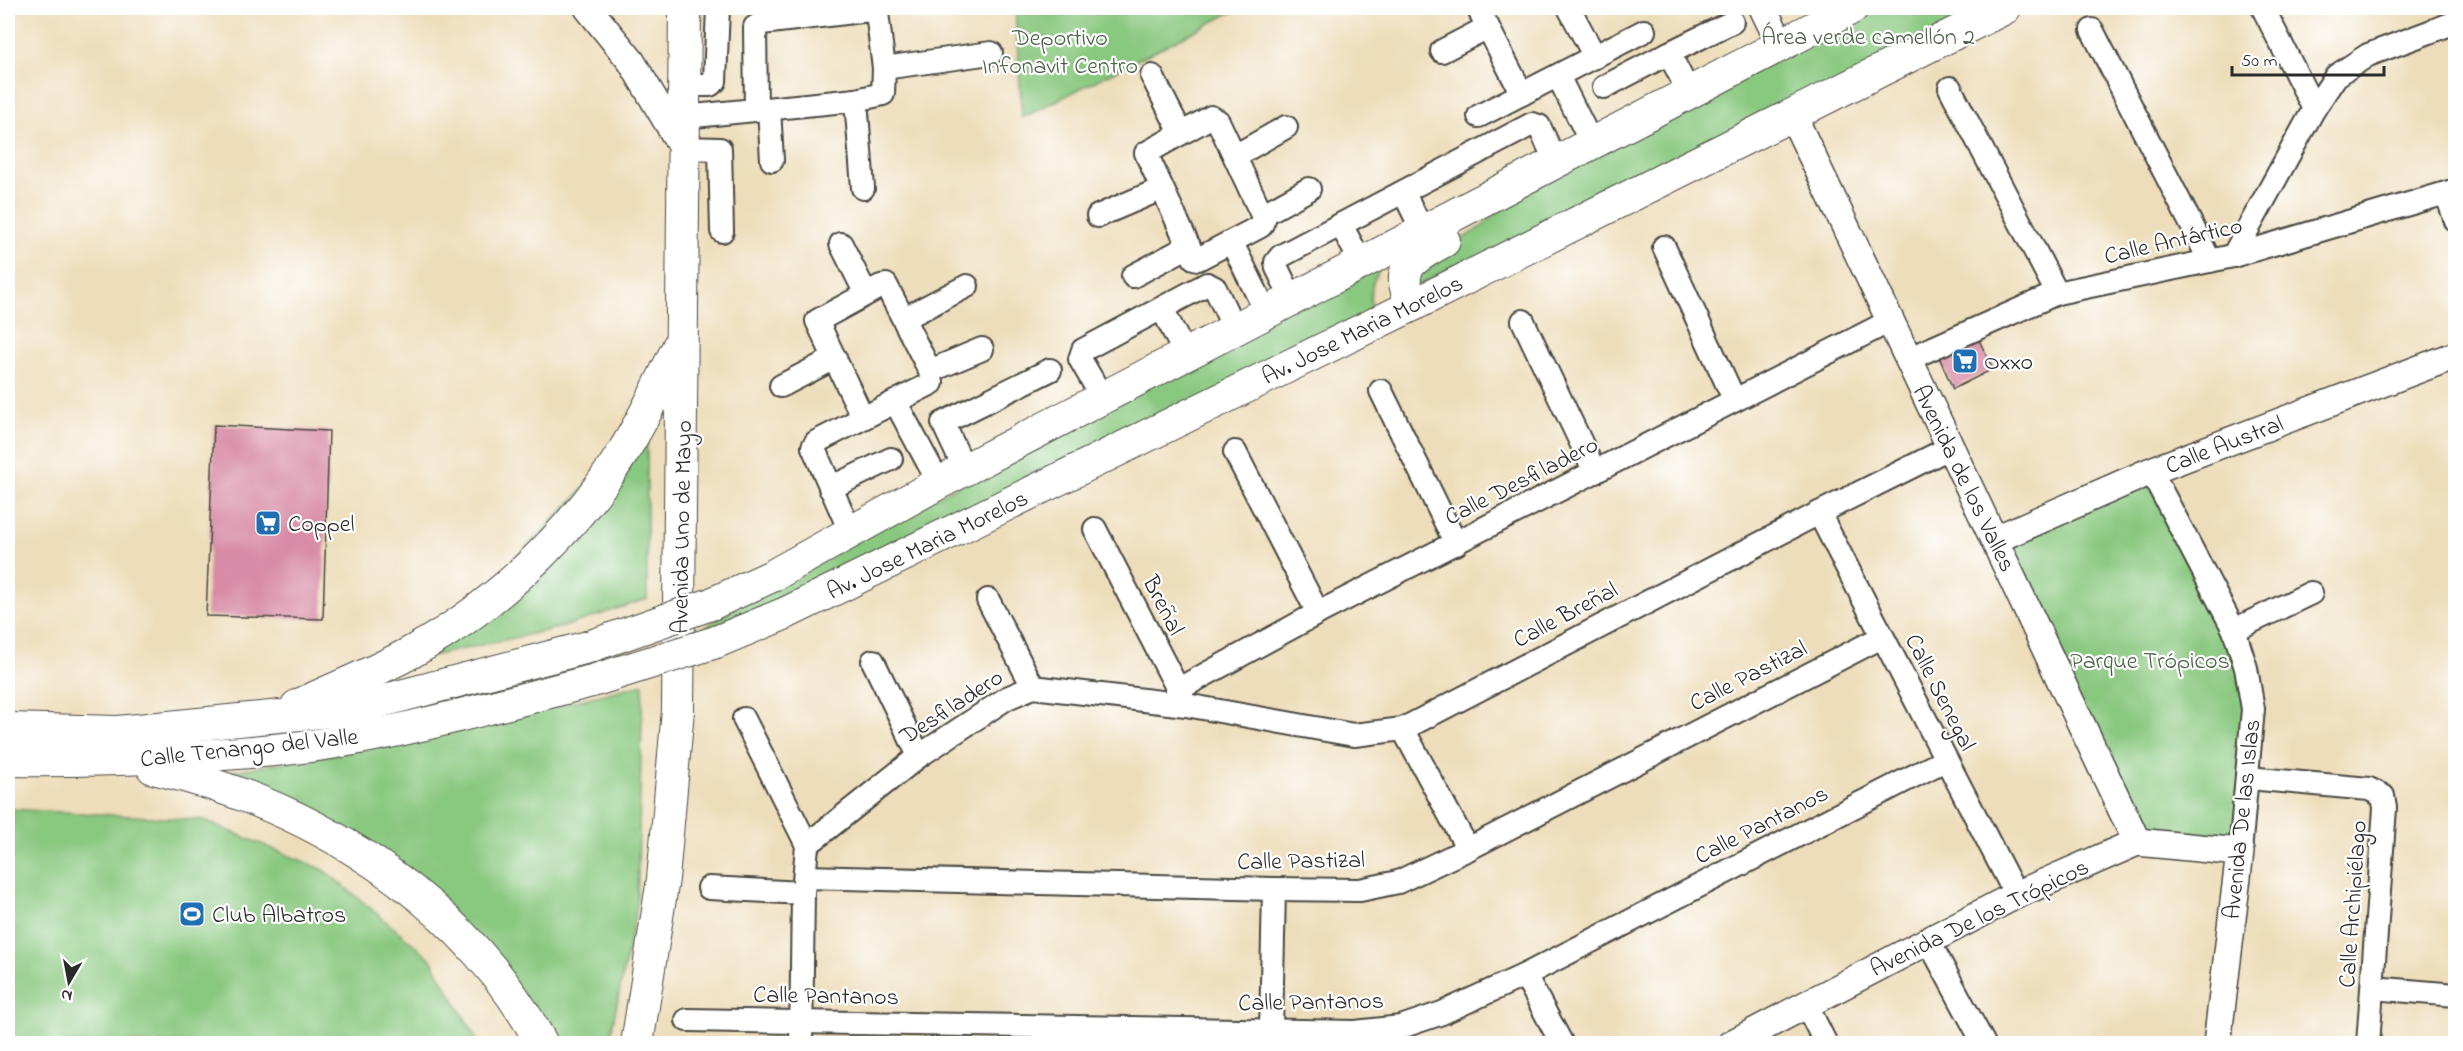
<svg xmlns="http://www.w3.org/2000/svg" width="2463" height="1051" viewBox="0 0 2463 1051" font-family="'Indie Flower',sans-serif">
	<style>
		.green { fill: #89c87f; stroke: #5a7a55; stroke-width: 1.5 }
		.building { fill: #d88ba6 }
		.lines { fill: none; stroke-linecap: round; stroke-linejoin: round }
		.minor-casing { stroke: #484640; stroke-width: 26 }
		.tertiary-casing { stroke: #484640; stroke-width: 30 }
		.secondary-casing { stroke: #484640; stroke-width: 34 }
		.minor { stroke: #fff; stroke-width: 22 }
		.tertiary { stroke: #fff; stroke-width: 27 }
		.secondary { stroke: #fff; stroke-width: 32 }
		.secondary-bridge-casing { stroke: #484640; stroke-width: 34; stroke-linecap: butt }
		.secondary-bridge { stroke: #fff; stroke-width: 32 }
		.labels { text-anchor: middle; stroke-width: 4.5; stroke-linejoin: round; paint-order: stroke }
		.park-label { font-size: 24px; fill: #4c6248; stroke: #fff }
		.street-label { font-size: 24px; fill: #2b2b2b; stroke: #fff }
		.poi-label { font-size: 24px; fill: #2b2b2b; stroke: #fff; text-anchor: start }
	</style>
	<rect width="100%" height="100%" fill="#fff"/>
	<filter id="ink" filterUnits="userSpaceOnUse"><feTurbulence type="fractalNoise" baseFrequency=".0167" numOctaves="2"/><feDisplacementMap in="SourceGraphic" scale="12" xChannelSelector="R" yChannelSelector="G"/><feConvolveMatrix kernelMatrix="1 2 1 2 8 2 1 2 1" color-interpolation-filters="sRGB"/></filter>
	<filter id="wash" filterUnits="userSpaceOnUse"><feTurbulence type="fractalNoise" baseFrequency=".008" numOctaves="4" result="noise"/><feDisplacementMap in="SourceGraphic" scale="24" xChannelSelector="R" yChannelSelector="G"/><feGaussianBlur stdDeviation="1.35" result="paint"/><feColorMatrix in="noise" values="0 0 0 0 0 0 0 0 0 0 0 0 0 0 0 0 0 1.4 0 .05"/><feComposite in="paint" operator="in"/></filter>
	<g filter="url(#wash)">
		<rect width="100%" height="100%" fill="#edddba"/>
		<!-- green -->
		<g class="green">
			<polygon points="1015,8 1240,8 1022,118"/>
			<polygon points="1862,8 1984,8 1471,269 1466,259 1415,287 1412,271 1481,227 1506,204"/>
			<path d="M1388,257C1374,276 1366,291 1373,315L982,516L699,635L703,628L784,578Z"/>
			<polygon points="647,423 647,599 563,627 409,661 426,651"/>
			<polygon points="2147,475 2232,631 2251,711 2238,848 2137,837 1998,540"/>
			<polygon points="643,684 637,905 609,1043 552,1043 501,964 221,773 430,738"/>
			<polygon points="8,809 203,820 324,870 430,958 479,1043 8,1043"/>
		</g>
		<g id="blocks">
			<!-- building -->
			<g class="building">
				<polygon points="1978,338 1993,369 1953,389 1940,359 1942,355"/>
				<polygon points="214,425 329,431 323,619 206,616"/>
			</g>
		</g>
	</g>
	<g filter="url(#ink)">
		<use href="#blocks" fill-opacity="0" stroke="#484640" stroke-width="1.5"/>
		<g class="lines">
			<!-- minor casing -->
			<g class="minor-casing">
				<g id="minor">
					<polyline points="1478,8 1522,94"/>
					<polyline points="1569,8 1595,57"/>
					<polyline points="2263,8 2314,109"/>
					<polyline points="2092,30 2210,261"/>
					<polyline points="1442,51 1488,27"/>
					<polyline points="1669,53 1732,22"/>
					<polyline points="884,68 991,53"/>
					<polyline points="1152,76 1181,133"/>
					<polyline points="1558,76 1592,144"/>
					<polyline points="684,85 710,85 715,81 718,8"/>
					<polyline points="1604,87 1669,53 1689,93"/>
					<polyline points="1950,88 2057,293"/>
					<polyline points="856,100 863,188"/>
					<polyline points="769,109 772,160"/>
					<polyline points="1479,116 1644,31"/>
					<polyline points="684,117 856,100 883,94 884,68 877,13 870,10 762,23 755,27 756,110"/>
					<polygon points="1211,117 1218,121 1264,219 1261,226 1198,259 1194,258 1146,153"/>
					<polyline points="683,148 720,149 722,231"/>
					<polyline points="1235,156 1286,127"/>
					<polyline points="1404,193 1423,232"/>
					<polyline points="2446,193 2456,221"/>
					<polyline points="1262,215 1309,189"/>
					<polyline points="1098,216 1161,189"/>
					<polyline points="1341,225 1362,264"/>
					<polyline points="1232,243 1267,314"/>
					<polyline points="841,244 866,294"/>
					<polyline points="1664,247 1734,399"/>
					<polyline points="2233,256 2314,109 2336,76 2368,55 2456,22"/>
					<polyline points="1133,276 1189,246"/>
					<polyline points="1293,301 1277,268 1276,262 1281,256 1532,124 1539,126 1556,162"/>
					<polyline points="1162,308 1186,356"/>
					<polyline points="905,318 967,286"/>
					<polyline points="1523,321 1595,472"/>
					<polyline points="1908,359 2057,293 2233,256 2456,190"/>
					<polyline points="930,371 982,349"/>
					<polyline points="781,386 835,358"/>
					<polyline points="1381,391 1456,544"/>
					<polyline points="1103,399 1080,359 1083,350 1207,284 1215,288 1235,330"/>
					<polyline points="896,403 939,483"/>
					<polyline points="1235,452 1318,613"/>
					<polyline points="965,470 943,423 1050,370"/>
					<polyline points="2151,471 2234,630 2246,668 2253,709 2240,852"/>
					<polyline points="830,488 891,459"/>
					<polyline points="1819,513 2016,895"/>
					<polyline points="1095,529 1185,703"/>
					<polyline points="850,531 813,447 816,442 932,383 930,371 886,285 881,286 817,321 863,418"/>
					<polyline points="988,600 1033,687"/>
					<polyline points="2234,630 2311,593"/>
					<polyline points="873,661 919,756"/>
					<polyline points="1177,690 1318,613 1890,321"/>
					<polyline points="744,719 807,845 803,893 801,1044"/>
					<polyline points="1403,729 1468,849"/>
					<polyline points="2248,778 2369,789 2383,796 2385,808 2368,1044"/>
					<polyline points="807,845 919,756 1007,698 1033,687 1186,705 1354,735 1403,729 1819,513 1949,448"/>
					<polyline points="805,877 1274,889 1360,890 1398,882 1468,849 1882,637"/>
					<polyline points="709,888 803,893"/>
					<polyline points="1928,940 1984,1044"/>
					<polyline points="1525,975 1562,1044"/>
					<polyline points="2373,988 2456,995"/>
					<polyline points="1806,1004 1826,1044"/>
					<polyline points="687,1020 1355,1032 1401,1027 1442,1013 1525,975 1945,760"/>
					<polyline points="1271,1030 1274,889"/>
				</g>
			</g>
			<!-- tertiary casing -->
			<g class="tertiary-casing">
				<g id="tertiary">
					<polyline points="588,8 631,61 683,148"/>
					<polyline points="1763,8 1781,45"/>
					<path d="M1792,114C1907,357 2023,598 2137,842"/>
					<polyline points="1996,539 2151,471 2456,355"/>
					<polyline points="1731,1044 2016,895 2137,842 2240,852 2217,1044"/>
				</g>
			</g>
			<!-- secondary casing -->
			<g class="secondary-casing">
				<g id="secondary">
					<path d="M1413,305C1392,267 1414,258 1444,241"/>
					<polyline points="711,604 772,576 939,483 1852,8"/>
					<polyline points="716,642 786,613 1413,305 2005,8"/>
					<path d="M297,706C337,687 379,671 417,649C489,609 554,549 603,482C634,440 657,390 680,343"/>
					<polyline points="8,729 118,732 351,709 588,647"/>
					<path d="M8,760C103,761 199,758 294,748C395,736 494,706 592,681"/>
					<path d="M153,768C312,805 462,897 542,1044"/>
					<polyline points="637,1044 663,879 678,710 685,8"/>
				</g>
			</g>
			<!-- minor -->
			<use href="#minor" class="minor"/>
			<!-- tertiary -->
			<use href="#tertiary" class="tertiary"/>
			<!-- secondary -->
			<use href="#secondary" class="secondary"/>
			<!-- secondary-bridge casing -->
			<g class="secondary-bridge-casing">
				<g id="secondary-bridge">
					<polyline points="588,647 711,604"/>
					<polyline points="592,681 716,642"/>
				</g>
			</g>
			<!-- secondary-bridge -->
			<use href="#secondary-bridge" class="secondary-bridge"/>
		</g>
	</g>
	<!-- icons -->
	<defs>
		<g id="supermarket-square" transform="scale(1.35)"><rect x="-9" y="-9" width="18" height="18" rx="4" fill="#1f6fb2" stroke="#fff"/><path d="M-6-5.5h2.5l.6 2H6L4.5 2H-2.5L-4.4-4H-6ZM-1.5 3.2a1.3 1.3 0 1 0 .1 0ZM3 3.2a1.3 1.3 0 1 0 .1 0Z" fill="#fff"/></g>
		<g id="stadium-square" transform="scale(1.35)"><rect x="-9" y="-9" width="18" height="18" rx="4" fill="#1f6fb2" stroke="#fff"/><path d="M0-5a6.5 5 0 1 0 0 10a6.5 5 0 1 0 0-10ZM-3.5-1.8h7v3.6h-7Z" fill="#fff"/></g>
	</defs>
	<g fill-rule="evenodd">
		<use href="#supermarket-square" x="1965" y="361"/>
		<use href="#supermarket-square" x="268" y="523"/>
		<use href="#stadium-square" x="192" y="914"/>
	</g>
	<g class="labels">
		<!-- park labels -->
		<g class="park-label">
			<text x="1868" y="44">Área verde camellón 2</text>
			<text x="1060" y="45">Deportivo<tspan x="1060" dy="28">Infonavit Centro</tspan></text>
			<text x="2150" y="668">Parque Trópicos</text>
		</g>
		<!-- street labels -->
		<g class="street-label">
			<text transform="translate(2173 240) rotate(-13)" y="8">Calle Antártico</text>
			<text transform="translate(1362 329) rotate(-26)" y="8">Av. Jose Maria Morelos</text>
			<text transform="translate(2224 444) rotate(-21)" y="8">Calle Austral</text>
			<text transform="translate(1965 478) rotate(64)" y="8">Avenida de los Valles</text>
			<text transform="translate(1521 480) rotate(-27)" y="8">Calle Desfiladero</text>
			<text transform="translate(681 527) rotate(-89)" y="8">Avenida Uno de Mayo</text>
			<text transform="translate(927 544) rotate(-26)" y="8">Av. Jose Maria Morelos</text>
			<text transform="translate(1164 605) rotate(63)" y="8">Breñal</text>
			<text transform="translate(1565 614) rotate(-28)" y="8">Calle Breñal</text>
			<text transform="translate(1748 675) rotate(-27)" y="8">Calle Pastizal</text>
			<text transform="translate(1941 692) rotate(63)" y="8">Calle Senegal</text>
			<text transform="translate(951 706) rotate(-33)" y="8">Desfiladero</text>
			<text transform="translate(249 747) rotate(-6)" y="8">Calle Tenango del Valle</text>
			<text transform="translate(2241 819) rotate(-84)" y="8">Avenida De las Islas</text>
			<text transform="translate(1761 824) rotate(-27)" y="8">Calle Pantanos</text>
			<text transform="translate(1301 860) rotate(-1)" y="8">Calle Pastizal</text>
			<text transform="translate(2352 904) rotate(-86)" y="8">Calle Archipiélago</text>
			<text transform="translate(1979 917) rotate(-26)" y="8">Avenida De los Trópicos</text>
			<text transform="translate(826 995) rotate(1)" y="8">Calle Pantanos</text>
			<text transform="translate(1311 1001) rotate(-1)" y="8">Calle Pantanos</text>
		</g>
		<!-- poi labels -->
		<g class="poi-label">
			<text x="1984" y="369">Oxxo</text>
			<text x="288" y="531">Coppel</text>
			<text x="212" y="922">Club Albatros</text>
		</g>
	</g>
	<!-- margin -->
	<rect width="2463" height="1051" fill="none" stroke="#fff" stroke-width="30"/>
	<!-- north arrow -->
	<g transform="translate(69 982) rotate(190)" stroke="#ffffff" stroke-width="4.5" paint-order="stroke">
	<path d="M0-4.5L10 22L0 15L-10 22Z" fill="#2b2b2b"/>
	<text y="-9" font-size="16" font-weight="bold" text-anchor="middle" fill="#2b2b2b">N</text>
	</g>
	<!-- scale -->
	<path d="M2232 66v9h152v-9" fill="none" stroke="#2b2b2b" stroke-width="3"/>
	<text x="2241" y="66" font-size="18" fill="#2b2b2b" stroke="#ffffff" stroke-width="4.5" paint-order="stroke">50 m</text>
</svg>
